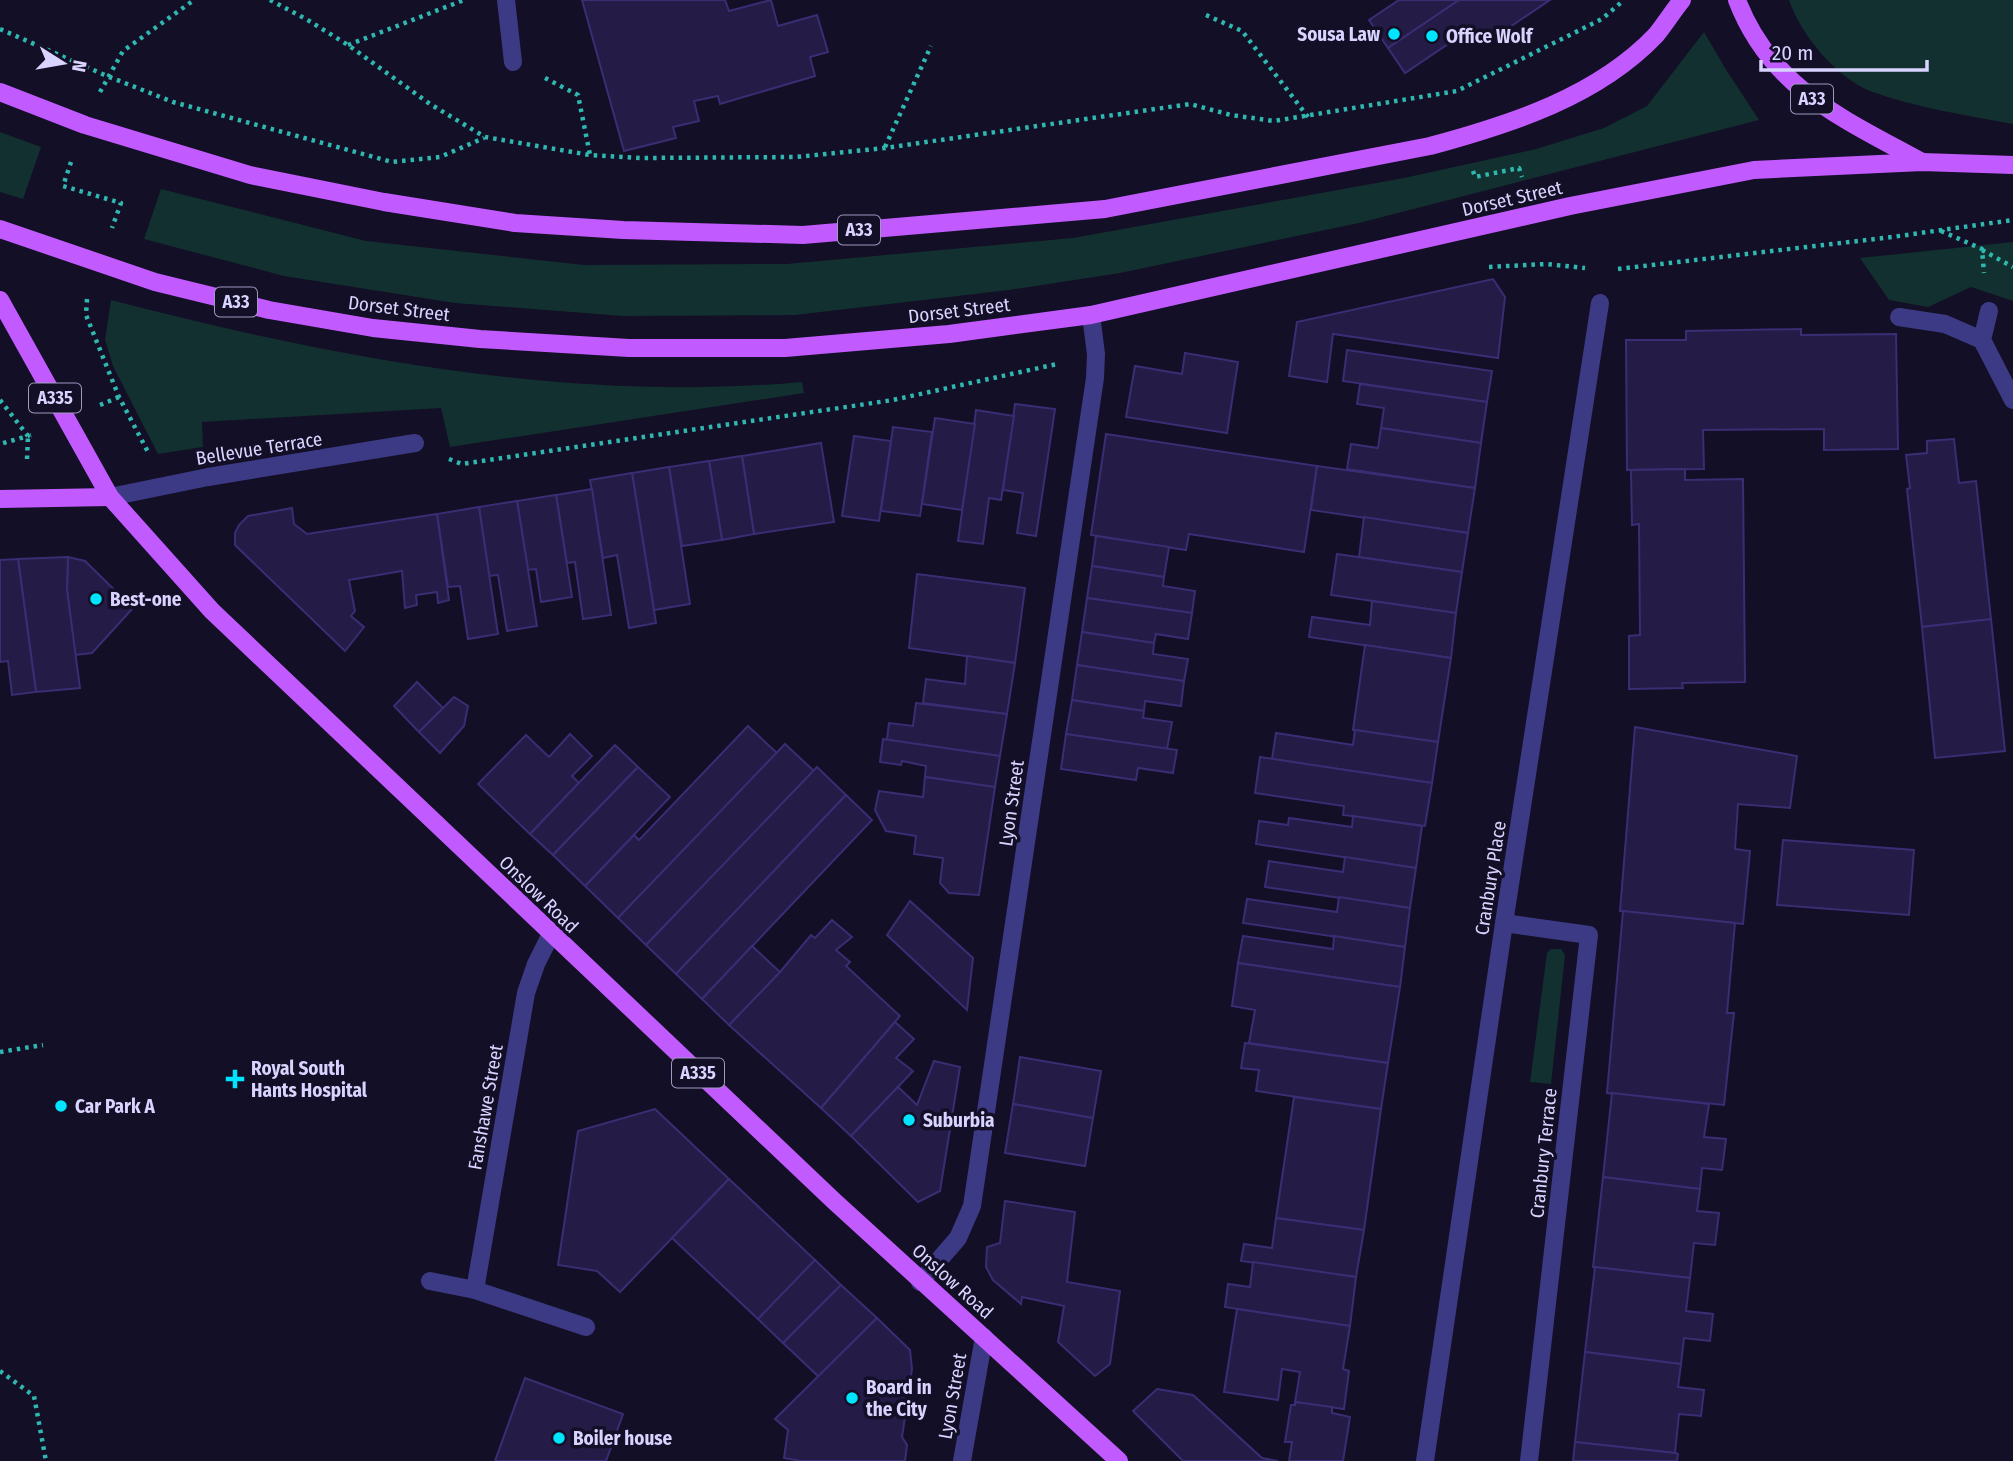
<svg xmlns="http://www.w3.org/2000/svg" width="2013" height="1461" viewBox="0 0 2013 1461" font-family="'Fira Sans Condensed',sans-serif">
	<style>
		.green { fill: #12302f }
		.building { fill: #241b47; stroke: #3b2d73; stroke-width: 2 }
		.lines { fill: none; stroke-linecap: round; stroke-linejoin: round }
		.path { stroke: #2fb8b0; stroke-width: 4.5; stroke-dasharray: 3.5 5; stroke-linecap: butt }
		.street { stroke: #3d3a85; stroke-width: 18 }
		.primary { stroke: #c25bff; stroke-width: 18 }
		.poi-dot { fill: #00e5ff; stroke: #130f26; stroke-width: 2.5 }
		.labels { text-anchor: middle; stroke-width: 7; stroke-linejoin: round; paint-order: stroke }
		.shield { fill: #130f26; stroke: #9e99be; stroke-width: 2 }
		.shield-label { font-size: 18px; font-weight: bold; fill: #d9d4ff }
		.poi-label { font-size: 19px; font-weight: bold; fill: #d9d4ff; stroke: #130f26; text-anchor: start }
		.street-label { font-size: 19px; fill: #d9d4ff; stroke: #130f26 }
	</style>
	<rect width="100%" height="100%" fill="#130f26"/>
	<!-- green -->
	<g class="green">
		<path d="M1789,0H2013V124C1965,115 1916,108 1870,91C1836,77 1800,34 1789,0Z"/>
		<polygon points="1704,32 1725,68 1759,120 1359,223 1120,273 1009,290 795,315 623,316 455,303 284,276 144,239 161,189 366,241 584,265 787,264 1073,238 1404,178 1536,149 1604,128 1647,106"/>
		<polygon points="0,132 41,147 23,199 0,192"/>
		<polygon points="2013,242 2013,301 1971,287 1928,307 1889,300 1860,258"/>
		<path d="M111,300C335,358 570,403 802,382L804,393L450,447L441,408L202,422L203,447L158,454L113,366L105,340Z"/>
		<polygon points="1551,949 1561,949 1565,955 1551,1084 1530,1082 1547,953"/>
	</g>
	<!-- building -->
	<g class="building">
		<polygon points="582,0 725,0 729,11 771,0 778,26 817,15 828,52 810,57 815,76 720,104 718,96 694,101 699,121 673,127 676,138 624,151"/>
		<polygon points="1399,0 1459,0 1388,48 1369,20"/>
		<polygon points="1459,0 1550,0 1483,45 1472,28 1405,73 1388,48"/>
		<polygon points="1493,279 1505,297 1498,358 1333,334 1327,382 1289,376 1297,322"/>
		<polygon points="1801,329 1801,335 1896,334 1898,449 1824,450 1824,429 1703,430 1704,469 1627,470 1626,340 1686,340 1686,331"/>
		<polygon points="1347,350 1492,371 1487,402 1343,381"/>
		<polygon points="1185,353 1238,362 1227,433 1126,417 1135,366 1182,374"/>
		<polygon points="1360,384 1487,402 1481,443 1381,428 1384,408 1357,404"/>
		<polygon points="1015,404 1055,409 1036,536 1017,533 1023,493 1003,490"/>
		<polygon points="976,410 1014,416 1001,500 989,498 983,544 958,541"/>
		<polygon points="935,418 975,424 962,510 922,504"/>
		<polygon points="893,427 932,432 920,516 881,511"/>
		<polygon points="1381,428 1481,443 1475,488 1347,469 1351,444 1378,448"/>
		<polygon points="1106,434 1317,466 1304,552 1189,534 1186,550 1091,535"/>
		<polygon points="854,436 891,441 879,521 842,516"/>
		<polygon points="1954,439 1959,483 1976,481 1991,619 1922,627 1907,489 1910,488 1906,455 1927,453 1927,441"/>
		<polygon points="821,443 834,522 754,534 742,456"/>
		<polygon points="742,456 754,534 722,540 709,461"/>
		<polygon points="709,461 722,540 682,546 669,467"/>
		<polygon points="1317,466 1475,488 1468,533 1311,510"/>
		<polygon points="669,467 690,604 654,610 632,473"/>
		<polygon points="1685,469 1685,480 1743,479 1745,682 1682,683 1683,688 1629,689 1629,636 1640,635 1639,524 1632,525 1631,470"/>
		<polygon points="632,473 656,623 629,628 617,555 603,558 590,480"/>
		<polygon points="592,489 611,615 583,619 575,562 567,563 556,495"/>
		<polygon points="556,495 572,597 541,602 536,569 528,570 517,501"/>
		<polygon points="517,501 537,626 507,631 498,575 489,576 479,507"/>
		<polygon points="479,507 498,634 468,639 460,586 448,587 437,514"/>
		<polygon points="292,508 294,524 307,534 437,514 449,600 438,603 437,592 416,595 417,605 405,608 402,571 349,580 355,611 351,616 364,627 345,651 235,545 235,533 239,525 248,516"/>
		<polygon points="1364,517 1468,533 1462,572 1359,557"/>
		<polygon points="1096,536 1169,547 1164,577 1092,566"/>
		<polygon points="1337,554 1462,572 1456,613 1331,595"/>
		<polygon points="68,557 85,561 133,608 92,653 75,655 67,590"/>
		<polygon points="68,557 67,590 80,688 36,692 18,559"/>
		<polygon points="18,559 36,692 12,695 8,661 0,662 0,560"/>
		<polygon points="1092,566 1164,577 1163,586 1195,591 1192,613 1087,598"/>
		<polygon points="917,574 1025,588 1015,663 909,648"/>
		<polygon points="1087,598 1192,613 1188,639 1156,634 1154,643 1082,632"/>
		<polygon points="1372,601 1456,613 1451,658 1309,637 1312,617 1370,625"/>
		<polygon points="1991,619 2005,751 1935,758 1922,627"/>
		<polygon points="1082,632 1154,643 1153,654 1188,659 1184,681 1077,665"/>
		<polygon points="1365,645 1451,658 1438,742 1353,730"/>
		<polygon points="967,656 1015,663 1007,714 923,703 926,679 965,684"/>
		<polygon points="1077,665 1184,681 1181,706 1145,701 1144,711 1072,700"/>
		<polygon points="417,682 443,708 419,732 394,706"/>
		<polygon points="454,697 468,706 464,726 440,753 419,732"/>
		<polygon points="1072,700 1144,711 1143,718 1172,722 1167,749 1066,734"/>
		<polygon points="916,703 1007,714 1000,756 887,740 889,723 913,726"/>
		<polygon points="748,726 777,753 618,918 585,886 634,835 639,840"/>
		<polygon points="1635,727 1797,756 1790,808 1738,804 1735,849 1750,851 1743,924 1620,911"/>
		<polygon points="1355,730 1438,742 1432,783 1272,759 1276,733 1353,745"/>
		<polygon points="570,734 592,756 572,776 579,783 530,834 478,784 526,735 549,757"/>
		<polygon points="1066,734 1177,750 1173,773 1138,768 1136,780 1061,769"/>
		<polygon points="883,739 1000,756 995,787 925,777 926,766 902,761 901,765 880,762"/>
		<polygon points="785,744 814,771 646,945 618,918"/>
		<polygon points="615,745 638,767 553,855 530,834"/>
		<polygon points="1260,757 1432,783 1425,826 1343,815 1344,806 1255,793"/>
		<polygon points="638,767 670,797 585,886 553,855"/>
		<polygon points="817,767 846,795 676,974 646,945"/>
		<polygon points="925,777 995,787 979,895 949,893 940,883 943,858 914,854 916,836 886,831 875,810 879,791 923,797"/>
		<polygon points="846,795 872,820 702,999 676,974"/>
		<polygon points="1353,816 1422,826 1416,868 1256,844 1259,821 1288,825 1289,818 1352,827"/>
		<polygon points="1783,840 1914,850 1909,915 1777,905"/>
		<polygon points="1345,857 1416,868 1410,908 1265,887 1269,861 1343,872"/>
		<polygon points="1339,897 1410,908 1405,947 1243,923 1247,899 1337,912"/>
		<polygon points="910,901 973,958 967,1010 887,935"/>
		<polygon points="1623,911 1735,923 1727,1013 1734,1013 1724,1105 1607,1093"/>
		<polygon points="832,920 852,937 836,950 850,962 846,966 900,1016 821,1108 729,1025 780,972 811,935 815,938"/>
		<polygon points="1243,936 1333,949 1334,936 1405,947 1400,987 1238,963"/>
		<polygon points="752,946 780,972 729,1025 702,999"/>
		<polygon points="1238,963 1400,987 1388,1063 1249,1043 1255,1010 1232,1006"/>
		<polygon points="895,1022 914,1039 896,1058 913,1071 851,1136 821,1108"/>
		<polygon points="1245,1043 1388,1063 1381,1109 1256,1091 1259,1070 1241,1068"/>
		<polygon points="1020,1057 1101,1071 1093,1118 1013,1104"/>
		<polygon points="934,1061 960,1067 940,1191 918,1202 851,1136 898,1087 917,1105"/>
		<polygon points="1612,1093 1709,1104 1704,1137 1726,1139 1722,1170 1702,1168 1700,1189 1603,1177"/>
		<polygon points="1294,1097 1381,1109 1364,1230 1276,1218"/>
		<polygon points="1013,1104 1093,1118 1085,1166 1005,1153"/>
		<polygon points="655,1109 729,1179 620,1292 597,1271 558,1265 578,1131"/>
		<polygon points="1603,1177 1700,1189 1697,1211 1719,1213 1715,1245 1694,1243 1690,1278 1593,1267"/>
		<polygon points="729,1179 815,1260 758,1319 672,1238"/>
		<polygon points="1005,1201 1075,1212 1067,1282 1120,1291 1110,1364 1095,1376 1058,1342 1064,1306 1022,1297 1021,1304 993,1280 986,1267 987,1247 1000,1243"/>
		<polygon points="1276,1218 1364,1230 1356,1277 1241,1261 1244,1244 1272,1248"/>
		<polygon points="815,1260 841,1285 783,1343 758,1319"/>
		<polygon points="1253,1262 1356,1277 1350,1326 1225,1307 1228,1284 1250,1287"/>
		<polygon points="1595,1267 1690,1278 1686,1311 1713,1314 1710,1341 1684,1338 1681,1364 1585,1352"/>
		<polygon points="841,1285 877,1318 819,1377 783,1343"/>
		<polygon points="1237,1309 1350,1326 1343,1369 1349,1371 1344,1409 1295,1402 1300,1372 1282,1369 1278,1400 1224,1392"/>
		<polygon points="877,1318 910,1350 912,1369 902,1437 907,1445 905,1461 801,1461 784,1458 788,1430 775,1419"/>
		<polygon points="1585,1352 1681,1364 1678,1387 1704,1390 1701,1416 1679,1414 1675,1453 1575,1442"/>
		<polygon points="525,1378 623,1414 606,1461 495,1461"/>
		<polygon points="1157,1389 1193,1395 1262,1458 1278,1461 1183,1461 1133,1411"/>
		<polygon points="1295,1402 1332,1407 1332,1413 1350,1417 1343,1461 1289,1461 1292,1442 1285,1442 1291,1405 1295,1405"/>
		<polygon points="1575,1442 1675,1453 1678,1454 1677,1461 1573,1461"/>
	</g>
	<g class="lines">
		<!-- path -->
		<g class="path">
			<polyline points="270,0 306,19 348,45 430,104 485,137 590,155 641,158 796,157 885,148 1190,104 1231,115 1274,121 1457,91 1602,19 1624,0"/>
			<polyline points="1206,15 1242,31 1308,117"/>
			<polyline points="0,29 107,76 173,102 392,162 440,157 484,138"/>
			<polyline points="348,45 464,0"/>
			<polyline points="545,78 578,95 590,155"/>
			<polyline points="100,92 123,51 194,0"/>
			<polyline points="885,147 931,46"/>
			<polyline points="71,162 63,186 121,203 112,228"/>
			<polyline points="1473,171 1475,177 1519,168 1522,177"/>
			<polyline points="1941,231 1982,249 1984,273"/>
			<polyline points="1982,250 2013,267"/>
			<polyline points="1489,267 1546,264 1585,268"/>
			<polyline points="1618,269 1892,237 2013,220"/>
			<polyline points="87,299 86,315 119,397 148,452"/>
			<polyline points="0,400 28,436 0,444"/>
			<polyline points="100,405 119,397"/>
			<polyline points="27,459 28,436 31,435"/>
			<polyline points="449,459 462,464 893,400 1057,364"/>
			<polyline points="0,1052 43,1045"/>
			<polyline points="0,1371 34,1396 46,1461"/>
		</g>
		<!-- street -->
		<g class="street">
			<polyline points="506,0 513,62"/>
			<polyline points="1989,311 1982,340 2013,400"/>
			<polyline points="1899,317 1945,324 1982,340"/>
			<polyline points="110,497 208,477 415,443"/>
			<polyline points="1504,923 1589,935 1529,1461"/>
			<polyline points="430,1281 475,1290 586,1327"/>
			<polyline points="920,1282 958,1238 972,1206 1095,378 1096,354 1091,315"/>
			<polyline points="475,1290 526,993 536,964 551,934"/>
			<polyline points="962,1461 984,1337"/>
			<polyline points="1425,1461 1504,923 1600,303"/>
		</g>
		<!-- primary -->
		<g class="primary">
			<path d="M1737,0C1771,89 1844,119 1922,162"/>
			<path d="M0,92L85,125L250,175L384,202L515,223L623,230L803,235L1105,209L1430,146C1511,124 1597,97 1656,35C1665,24 1673,11 1682,0"/>
			<polyline points="0,229 155,282 269,310 373,328 480,339 629,348 785,348 949,334 1091,315 1570,206 1754,170 1922,162 2013,165"/>
			<polyline points="0,300 110,497 212,611 834,1201 1119,1461"/>
			<polyline points="0,499 110,497"/>
		</g>
	</g>
	<!-- markers -->
	<g class="poi-dot">
		<circle cx="1394" cy="34" r="7"/>
		<circle cx="1432" cy="36" r="7"/>
		<circle cx="96" cy="599" r="7"/>
		<path d="M231.5 1068.5h7v7h7v7h-7v7h-7v-7h-7v-7h7z"/>
		<circle cx="61" cy="1106" r="7"/>
		<circle cx="909" cy="1120" r="7"/>
		<circle cx="852" cy="1398" r="7"/>
		<circle cx="559" cy="1438" r="7"/>
	</g>
	<g class="labels">
		<!-- shield labels -->
		<g class="shield">
			<rect x="1791" y="84.5" width="42" height="29" rx="5"/>
			<rect x="838" y="215.5" width="42" height="29" rx="5"/>
			<rect x="215" y="287.5" width="42" height="29" rx="5"/>
			<rect x="29" y="383.5" width="52" height="29" rx="5"/>
			<rect x="672" y="1058.5" width="52" height="29" rx="5"/>
		</g>
		<g class="shield-label">
			<text x="1812" y="105">A33</text>
			<text x="859" y="236">A33</text>
			<text x="236" y="308">A33</text>
			<text x="55" y="404">A335</text>
			<text x="698" y="1079">A335</text>
		</g>
		<!-- poi labels -->
		<g class="poi-label">
			<text x="1380" y="41" text-anchor="end">Sousa Law</text>
			<text x="1446" y="43">Office Wolf</text>
			<text x="110" y="606">Best-one</text>
			<text x="251" y="1075">Royal South<tspan x="251" dy="22">Hants Hospital</tspan></text>
			<text x="75" y="1113">Car Park A</text>
			<text x="923" y="1127">Suburbia</text>
			<text x="866" y="1394">Board in<tspan x="866" dy="22">the City</tspan></text>
			<text x="573" y="1445">Boiler house</text>
		</g>
		<!-- street labels -->
		<g class="street-label">
			<text transform="translate(1512 198) rotate(-13)" y="7">Dorset Street</text>
			<text transform="translate(399 308) rotate(7)" y="7">Dorset Street</text>
			<text transform="translate(959 310) rotate(-7)" y="7">Dorset Street</text>
			<text transform="translate(259 448) rotate(-9)" y="7">Bellevue Terrace</text>
			<text transform="translate(1011 803) rotate(-82)" y="7">Lyon Street</text>
			<text transform="translate(1490 878) rotate(-81)" y="7">Cranbury Place</text>
			<text transform="translate(539 894) rotate(44)" y="7">Onslow Road</text>
			<text transform="translate(485 1107) rotate(-80)" y="7">Fanshawe Street</text>
			<text transform="translate(1543 1153) rotate(-84)" y="7">Cranbury Terrace</text>
			<text transform="translate(953 1281) rotate(42)" y="7">Onslow Road</text>
			<text transform="translate(952 1396) rotate(-80)" y="7">Lyon Street</text>
		</g>
	</g>
	<!-- north arrow -->
	<g transform="translate(63 63) rotate(101)" stroke="#130f26" stroke-width="5" paint-order="stroke">
	<path d="M0-5L12 26L0 18L-12 26Z" fill="#d9d4ff"/>
	<text y="-10" font-size="19" font-weight="bold" text-anchor="middle" fill="#d9d4ff">N</text>
	</g>
	<!-- scale -->
	<path d="M1761 60v10h166v-10" fill="none" stroke="#d9d4ff" stroke-width="3.5"/>
	<text x="1772" y="60" font-size="21" fill="#d9d4ff" stroke="#130f26" stroke-width="5" paint-order="stroke">20 m</text>
</svg>
